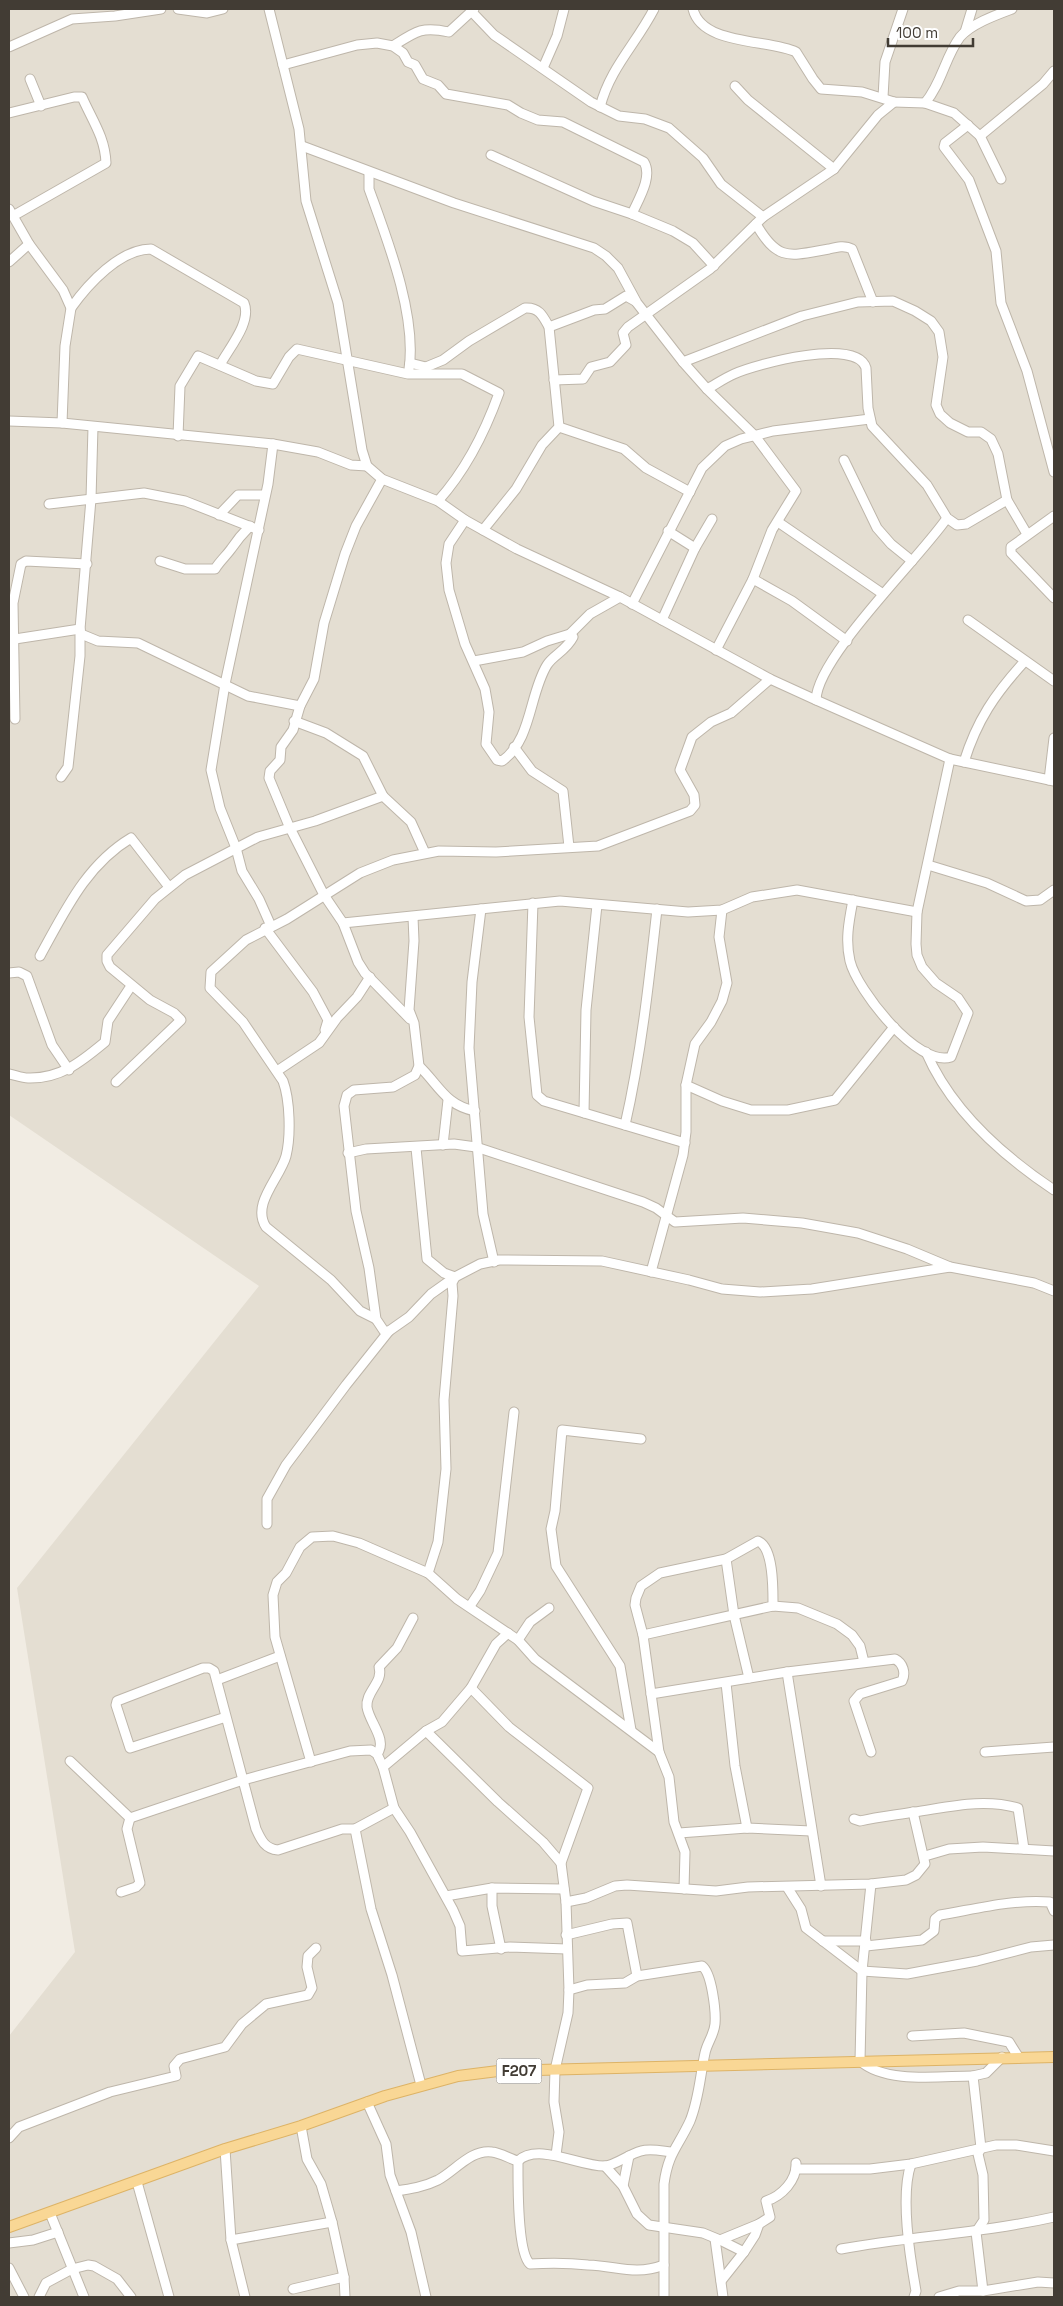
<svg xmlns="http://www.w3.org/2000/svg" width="1063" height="2306" viewBox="0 0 1063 2306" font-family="'Space Grotesk',sans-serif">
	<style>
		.residential { fill: #e4ded2 }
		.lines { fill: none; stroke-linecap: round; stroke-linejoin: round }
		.minor-casing { stroke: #beb6aa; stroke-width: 11 }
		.major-casing { stroke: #ddb366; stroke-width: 12 }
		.minor { stroke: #fff; stroke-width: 9 }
		.major { stroke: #f9d795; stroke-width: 10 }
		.labels { text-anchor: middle; stroke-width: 4.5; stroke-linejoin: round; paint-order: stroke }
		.shield { fill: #fff; stroke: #7b7671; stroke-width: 1 }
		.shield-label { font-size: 15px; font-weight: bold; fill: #423c34 }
	</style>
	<rect width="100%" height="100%" fill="#f1ece3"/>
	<!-- residential -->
	<polygon class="residential" points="9,9 1054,9 1054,2297 9,2297 9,2036 75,1952 17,1588 259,1286 9,1115"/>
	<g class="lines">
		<!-- minor casing -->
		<g class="minor-casing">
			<g id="minor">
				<polyline points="178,9 207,13 223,9"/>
				<polyline points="269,9 299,129 306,201 338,303 362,450 367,466 382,479 438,501 465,520 517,549 620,597 770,679 816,700 950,759 1054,781"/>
				<path d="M693,9C702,46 770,39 796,52L813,79L821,89L862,92L894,102L925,103L954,113L980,136L1001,179"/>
				<polyline points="472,12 494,35 591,102 619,116 645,119 669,128 703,158 721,184 763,217"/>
				<polyline points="965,32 972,9"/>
				<path d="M393,46C416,31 422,26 449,32L474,9"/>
				<polyline points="9,47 72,19 115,16 161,9"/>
				<path d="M283,65L357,45L377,43L393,46L403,53L408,62L415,65L423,79L438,85L446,94L508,105L521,113L538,120L563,122L644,162C653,177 638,200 632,214"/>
				<polyline points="543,68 557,36 564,9"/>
				<polyline points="30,79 41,106"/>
				<polyline points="735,86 748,100 834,169"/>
				<polyline points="883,97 885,62 903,9"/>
				<path d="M925,103C942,83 945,57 960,37C971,24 996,15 1012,9"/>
				<path d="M600,107C610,68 636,44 654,9"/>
				<path d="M9,113L74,97H82C92,120 105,137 106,163L13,216"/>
				<polyline points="968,125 945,143 944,147 969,180 996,251 1001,303 1027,371 1054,472"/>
				<polyline points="980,136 1043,84 1054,71"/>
				<polyline points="302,146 454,203 594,248 606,256 618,268 637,303 683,362 707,389 755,436 796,491 772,530 753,579 716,650"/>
				<polyline points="491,155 593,201 632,214 673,231 693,243 714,266"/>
				<path d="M369,172V189C387,239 417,315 409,369"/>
				<polyline points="9,209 29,244 63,290 71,308 65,346 62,423"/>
				<path d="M756,224C778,262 789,256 829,249C837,247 845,245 852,249L873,302"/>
				<polyline points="9,262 29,244"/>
				<path d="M71,308C88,284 120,249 151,249L244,303C252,322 229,348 220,365"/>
				<polyline points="549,327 594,310 605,309 626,296 635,301"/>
				<polyline points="683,362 802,316 858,302 893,301 915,311 931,321 939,332 943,357 936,405 940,414 950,423 968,432 981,432 991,439 998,454 1007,500 1027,534"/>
				<path d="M410,363L426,367L443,360L469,341L525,308C539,307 543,316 549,327L559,427L542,445L516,489L483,530"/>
				<polyline points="554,380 583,379 591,367 610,362 626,345 623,333 628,327 710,269 763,217 834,169 878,115 894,102"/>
				<path d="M707,389C716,384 725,378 734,374C756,364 857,337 866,368L868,408L872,426L927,485L947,518L957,525L966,524L1007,500"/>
				<polyline points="9,421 62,423 273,444 318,452 351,465 367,466"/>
				<polyline points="559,427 624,449 646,468 690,492"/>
				<path d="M178,436L180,386L198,356L256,381L273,384L289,357L297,349L408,374H462L499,393C485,432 466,470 438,501"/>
				<polyline points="844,460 877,528 891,544 912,561"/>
				<polyline points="382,479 356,526 345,554 324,623 314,679 300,706 293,730 281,747 280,760 270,771 269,778 289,826 324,895 343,923 358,962 365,973 410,1019"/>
				<polyline points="49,504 144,493 185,501 259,530"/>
				<polyline points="219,515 238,495 265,495"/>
				<polyline points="1054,516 1011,547 1011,553 1054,598"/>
				<path d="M465,520L449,544L446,563L449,590L465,644L485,689L489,712L486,744L497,760L502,761C532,740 529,694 547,665C553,655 566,651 573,637L570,634"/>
				<polyline points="778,522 883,594"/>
				<polyline points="668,531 695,548"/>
				<path d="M160,561L185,569H215C220,561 226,556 231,549C237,540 242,534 250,526"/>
				<polyline points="753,579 792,601 847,641"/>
				<polyline points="632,604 702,468 725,446 741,439 773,431 870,419"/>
				<polyline points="662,620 695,548 712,519"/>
				<polyline points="968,620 1054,681"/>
				<polyline points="15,639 80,629 81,634 98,641 138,643 248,696 300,706"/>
				<polyline points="474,661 523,652 547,641 570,634 590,614 620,597"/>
				<path d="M816,700C817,657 919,559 947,518"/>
				<polyline points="15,719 13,603 21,564 26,561 87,564"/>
				<polyline points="294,721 326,733 363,756 383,796"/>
				<polyline points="514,747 532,771 563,791 569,847"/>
				<path d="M964,762C977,720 995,694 1024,662"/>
				<polyline points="61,777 68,767 80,656 80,629 91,499 93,427"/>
				<polyline points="1049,780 1054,738"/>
				<polyline points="928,865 987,883 1026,901 1040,900 1054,890"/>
				<path d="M853,900C849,921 845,940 850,961C857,990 918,1068 951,1057L968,1013L958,998L936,983L922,967L917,955L916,944L917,912L950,759"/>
				<polyline points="533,903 529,1017 537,1095 544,1101 685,1143"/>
				<polyline points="481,909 472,982 469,1048 483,1214 494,1262"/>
				<polyline points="413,917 414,941 409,1010 414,1023 419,1066 415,1075 393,1087 354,1090 347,1095 344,1106 356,1211 369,1268 376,1319 384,1331 389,1331 409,1317 431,1294 455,1277 480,1264 499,1260 602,1261 689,1280 722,1289 760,1292 812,1289 950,1267"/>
				<polyline points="343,923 560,901 688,912 722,910 752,897 797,890 917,912"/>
				<polyline points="271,926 259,899 242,871 236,848 220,808 211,770 225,684 268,484 273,444"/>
				<polyline points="265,928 313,992 328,1020 325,1030"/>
				<path d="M40,956C65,911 86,865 131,838L169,887"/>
				<polyline points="9,973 19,972 27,976 52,1045 69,1070"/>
				<path d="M926,1052C951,1110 1003,1156 1054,1190"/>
				<path d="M419,1066C439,1085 445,1105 475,1111"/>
				<polyline points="277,1071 319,1043 337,1018 357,997 370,977"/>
				<path d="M9,1074C15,1075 22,1078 28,1078C61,1079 82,1061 105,1042L108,1021L131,986"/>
				<polyline points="116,1082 181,1020 174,1013 150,1000 110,967 107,961 107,955 155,899 185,875 258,837 315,821 383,796 411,822 425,853"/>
				<polyline points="686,1085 722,1101 751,1110 788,1110 835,1100 894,1027"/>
				<polyline points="584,1113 586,1010 597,905"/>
				<path d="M625,1125C641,1055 649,982 657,909"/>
				<polyline points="443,1145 448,1100"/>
				<polyline points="416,1148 427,1259 444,1273 455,1277 452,1283 453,1296 444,1400 446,1469 438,1542 428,1573"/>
				<polyline points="348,1153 366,1149 454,1144 476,1147 643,1202 656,1208 675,1222 743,1218 802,1223 858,1233 907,1249 950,1267 1034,1283 1054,1291"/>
				<polyline points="651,1272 683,1155 686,1132 686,1085 695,1044 711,1022 722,1001 727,983 719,937 722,910"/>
				<path d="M376,1319L360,1311L331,1280L266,1227C251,1204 280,1178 286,1156C291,1136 290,1100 283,1081L243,1022L210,988L211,972L246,940L287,919L360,873L393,860L439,851L496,852L598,846L690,811L695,805L694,795L680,770L692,737L711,722L731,713L770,679"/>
				<polyline points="267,1524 267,1499 286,1465 346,1385 389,1331"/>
				<polyline points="726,1559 734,1615 749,1678"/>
				<polyline points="470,1606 480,1591 498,1553 514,1412"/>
				<polyline points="643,1635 773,1606 798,1608 837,1624 852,1635 860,1646 864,1662"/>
				<polyline points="518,1640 530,1622 549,1608"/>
				<polyline points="787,1672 821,1886"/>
				<polyline points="217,1680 280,1656"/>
				<polyline points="726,1683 735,1766 747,1828"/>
				<polyline points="471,1688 509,1727 588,1788 561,1863 566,1902 569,1990 568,2013 555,2070 554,2102 559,2132 556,2155"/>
				<path d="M651,1694L787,1672L895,1659C903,1663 906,1673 902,1681L860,1694L854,1701L871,1752"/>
				<path d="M226,1717L130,1748L116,1705L117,1701L203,1668H209L214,1671L256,1829C261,1840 265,1849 278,1850L342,1829H355L394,1808"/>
				<polyline points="631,1730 620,1666 556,1566 551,1529 555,1511 562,1430 641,1439"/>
				<polyline points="426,1731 498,1802 543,1842 561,1863"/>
				<polyline points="985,1752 1054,1747"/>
				<path d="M377,1754C388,1740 369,1722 367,1707C365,1692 384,1682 379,1667L397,1648L413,1618"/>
				<polyline points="70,1761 130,1818"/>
				<polyline points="311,1762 275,1637 273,1595 277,1582 286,1573 300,1547 312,1537 333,1536 359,1543 428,1573 457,1599 518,1640 535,1659 659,1752"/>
				<polyline points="383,1767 426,1731 442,1722 471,1688 496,1644 508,1633"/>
				<polyline points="130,1818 243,1780 350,1751 371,1750 377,1754 383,1767 394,1808 410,1832 453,1910 460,1926 462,1951 510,1947 567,1949"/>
				<path d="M854,1819L860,1821C878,1817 896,1815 914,1812C949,1807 983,1798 1018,1808L1024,1849"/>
				<polyline points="355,1829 371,1909 392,1975 421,2085"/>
				<polyline points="679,1833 747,1828 811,1831"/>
				<polyline points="925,1856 949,1849 983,1847 1054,1851"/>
				<path d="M871,1884L862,1971L860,2061C886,2084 940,2076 973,2076"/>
				<polyline points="787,1887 801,1909 806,1928 862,1971 907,1974 977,1961 1031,1947 1054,1945"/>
				<polyline points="492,1888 492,1906 501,1949"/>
				<path d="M684,1889L685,1852L674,1822L669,1777L659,1752L643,1635L635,1605L636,1598L641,1586L660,1573L726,1559L758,1541C774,1548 773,1590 773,1606"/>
				<polyline points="121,1892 136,1887 140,1883 127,1829 130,1818"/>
				<polyline points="446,1896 492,1888 564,1889"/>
				<polyline points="566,1902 586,1898 615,1886 627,1885 716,1891 748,1887 871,1884 906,1880 916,1875 925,1864 913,1812"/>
				<polyline points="566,1935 612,1924 627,1923 637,1976"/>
				<polyline points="823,1941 866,1941"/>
				<path d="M866,1946L922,1940L934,1931L935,1919L940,1915C976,1909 1013,1899 1050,1902L1054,1911"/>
				<path d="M569,1990L587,1985L625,1983L637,1976L702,1966C712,1973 716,2012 715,2024C714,2035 707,2043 705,2053C700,2076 699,2099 690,2121C678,2147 668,2153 664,2184V2297"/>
				<polyline points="912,2036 964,2033 1009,2042 1019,2058"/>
				<polyline points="367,2102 386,2144 390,2175 411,2232 426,2297"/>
				<polyline points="301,2126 307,2159 321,2184 332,2222 344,2277 345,2297"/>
				<polyline points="9,2138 19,2127 110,2092 176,2076 174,2066 180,2059 225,2047 242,2024 266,2004 308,1995 312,1988 307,1967 308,1956 316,1948"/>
				<polyline points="225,2149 231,2240 245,2297"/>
				<path d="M518,2161C518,2181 517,2252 530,2264C549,2263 569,2263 588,2265C618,2266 634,2276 664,2265"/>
				<path d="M911,2164C900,2196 910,2257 916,2291L914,2297"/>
				<polyline points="605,2166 623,2186 637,2214 649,2225 703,2233 720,2240 759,2224"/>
				<polyline points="796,2169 870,2169 911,2164 996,2145 1016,2145 1054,2151"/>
				<polyline points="137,2182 169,2297"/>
				<polyline points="623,2186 629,2156"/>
				<path d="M396,2191C410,2189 424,2187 438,2180C455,2171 471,2149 492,2152C501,2153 510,2159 518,2161C538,2142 581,2167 605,2166C616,2165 629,2154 641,2151C650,2148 662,2151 671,2152"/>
				<polyline points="50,2213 84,2297"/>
				<polyline points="715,2239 723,2297"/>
				<polyline points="231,2240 332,2222"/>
				<polyline points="720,2240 744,2252"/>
				<polyline points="9,2243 33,2240 58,2232"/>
				<path d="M841,2249C912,2236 984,2233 1054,2217"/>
				<polyline points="9,2268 24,2297"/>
				<path d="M721,2281L744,2252L755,2235L759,2224L770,2217L766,2201C782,2196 797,2180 796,2163"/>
				<polyline points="293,2289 344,2277"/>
				<polyline points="983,2291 976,2232 984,2220 983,2175 978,2154 981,2148 973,2076 986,2073 1002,2057"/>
				<polyline points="39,2297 46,2283 72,2269 88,2265 94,2266 117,2279 131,2297"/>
				<polyline points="939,2297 959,2291 983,2291 1038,2282 1054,2283"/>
			</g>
		</g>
		<!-- major casing -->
		<g class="major-casing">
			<polyline id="major" points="9,2227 225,2149 301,2126 385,2096 458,2076 498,2071 1054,2057"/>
		</g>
		<!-- minor -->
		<use href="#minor" class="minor"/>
		<!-- major -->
		<use href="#major" class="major"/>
	</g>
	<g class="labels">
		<!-- shield labels -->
		<rect class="shield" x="496.5" y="2058.5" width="45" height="25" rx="4"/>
		<g class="shield-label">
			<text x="519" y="2076">F207</text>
		</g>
	</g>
	<!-- border -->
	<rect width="1063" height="2306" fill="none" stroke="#423c34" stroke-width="20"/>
	<!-- scale -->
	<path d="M888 38v8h85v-8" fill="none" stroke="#423c34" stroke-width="2.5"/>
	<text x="896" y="38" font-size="15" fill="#423c34" stroke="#ffffff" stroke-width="4" paint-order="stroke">100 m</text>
</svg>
